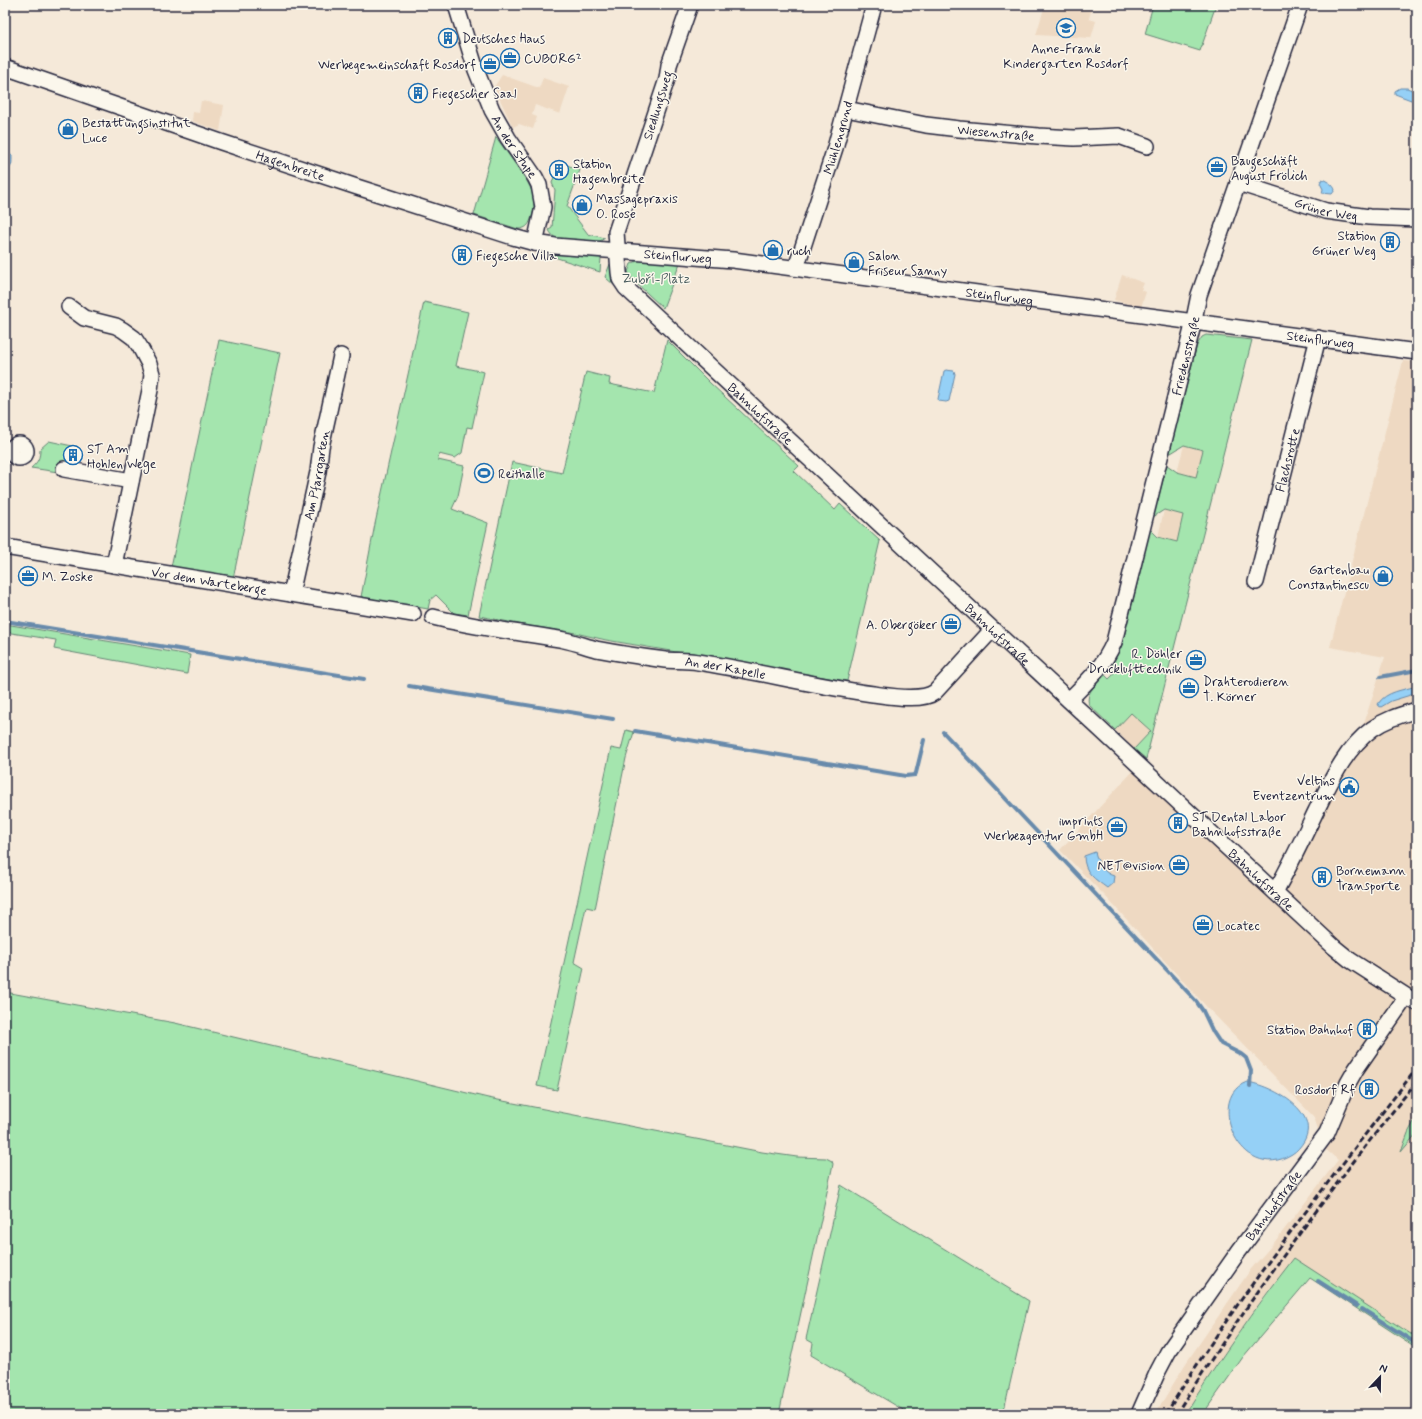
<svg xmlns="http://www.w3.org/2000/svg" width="1422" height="1419" viewBox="0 0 1422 1419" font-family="Mynerve,sans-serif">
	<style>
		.built { fill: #eed9c2 }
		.green { fill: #a4e5ae; stroke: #638474 }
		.water { fill: #95d0f6; stroke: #678aab }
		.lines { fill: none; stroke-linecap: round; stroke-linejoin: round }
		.stream { stroke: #678aab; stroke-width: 4 }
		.minor-casing { stroke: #22223b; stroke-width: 18 }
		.minor { stroke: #fbf7ec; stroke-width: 15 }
		.rail { stroke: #22223b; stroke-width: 3; stroke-dasharray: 6 3; stroke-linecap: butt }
		.labels { text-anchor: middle; stroke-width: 3; stroke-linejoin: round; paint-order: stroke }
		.poi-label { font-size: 13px; fill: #22223b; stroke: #fbf7ec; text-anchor: start }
		.street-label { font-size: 13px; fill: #22223b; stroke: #fbf7ec }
		.park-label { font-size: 13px; fill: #495c5e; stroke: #fbf7ec }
	</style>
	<rect width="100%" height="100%" fill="#f5e9d9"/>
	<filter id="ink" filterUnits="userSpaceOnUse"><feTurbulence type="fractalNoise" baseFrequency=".025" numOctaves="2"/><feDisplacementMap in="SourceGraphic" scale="8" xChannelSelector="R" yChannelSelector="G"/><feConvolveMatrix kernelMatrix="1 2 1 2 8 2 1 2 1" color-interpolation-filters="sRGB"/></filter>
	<g filter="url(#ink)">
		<!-- built -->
		<g class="built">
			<polygon points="1045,5 1092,5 1089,19 1096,21 1091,38 1036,35"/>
			<polygon points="502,75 539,88 543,78 569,87 560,114 535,105 532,115 537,117 533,129 519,124 513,127 494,87"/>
			<polygon points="201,101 224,105 220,131 192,121 193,112 199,113"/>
			<polygon points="1122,275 1144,283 1141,290 1146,292 1141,307 1114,300"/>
			<polygon points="1403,361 1417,362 1417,1116 1408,1133 1402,1151 1417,1133 1417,1338 1294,1259 1263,1298 1231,1344 1185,1414 1155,1414 1186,1363 1251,1269 1273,1244 1338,1160 1324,1148 1314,1117 1204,1004 1106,897 1060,850 1134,770 1272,898 1335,764 1363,726 1385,657 1330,647"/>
			<polygon points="1184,445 1203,450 1196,477 1177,472"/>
			<polygon points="1164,510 1183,515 1177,542 1158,537"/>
			<polygon points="1131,713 1151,731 1134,749 1115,730"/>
		</g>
		<!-- green -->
		<g class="green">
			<polygon points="1153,5 1216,5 1200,51 1145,34"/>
			<path d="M496,137C503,146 509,156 516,165C528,182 540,197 531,219C529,225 526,229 518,229L474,215Z"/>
			<path d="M559,162L580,170L567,206L588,234L605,238L595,244C580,242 556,246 549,230L552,228L555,190L552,183Z"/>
			<polygon points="539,250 601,257 600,272 539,252"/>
			<polygon points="639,260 680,263 663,308 633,280 628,272 631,264"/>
			<polygon points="610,264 612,266 616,287 605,277"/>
			<polygon points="424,302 468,312 456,366 484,372 472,428 467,427 462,453 455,458 439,454 438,460 464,466 458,496 452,509 488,523 468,615 454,613 436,595 430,600 428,609 361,597 375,524"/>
			<path d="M1206,335L1252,340L1146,759L1134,749L1151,731L1131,713L1115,730L1089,705C1085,692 1097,684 1105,675L1109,679L1114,674L1110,670L1122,645L1150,529L1158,537L1177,542L1183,515L1164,510L1153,517L1167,465L1177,472L1196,477L1203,450L1184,445L1171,453H1169L1197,345L1202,337Z"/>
			<polygon points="219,340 280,353 233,579 171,567"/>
			<polygon points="667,340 709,382 799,466 794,471 835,510 840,504 880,541 847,681 606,640 571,632 529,626 479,616 512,462 562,473 586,372 610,378 609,384 654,393"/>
			<path d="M49,441L77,447L74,466L58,472L31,468C38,462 40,458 40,449Z"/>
			<polygon points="5,624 190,655 187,674 54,649 56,640 5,632"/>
			<polygon points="626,730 634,732 626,758 595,909 586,907 574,962 584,968 557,1090 537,1086 611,748 621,750"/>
			<polygon points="5,992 175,1023 488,1098 762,1152 797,1157 826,1158 832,1161 833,1164 779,1414 5,1414"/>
			<polygon points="1417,1116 1417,1133 1401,1152 1408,1133"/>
			<polygon points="841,1185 1029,1301 1003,1414 910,1414 811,1355 813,1343 806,1339"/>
			<path d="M1294,1258L1417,1338V1348L1310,1278L1243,1357L1203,1414H1185C1219,1360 1255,1308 1294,1258Z"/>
		</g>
		<!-- water -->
		<g class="water">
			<polygon points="1400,88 1407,88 1417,92 1417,98 1411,100 1395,94 1395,91"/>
			<path d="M9,154L12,155C12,163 13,168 5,170V155Z"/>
			<path d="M1322,179C1327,181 1334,185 1335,190L1332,194L1322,193L1323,189L1320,183Z"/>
			<polygon points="946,370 954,371 955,374 949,401 946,402 939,401 938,399 944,371"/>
			<path d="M1417,686V693L1391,701L1381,707L1379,706L1378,704C1386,691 1404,690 1417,686Z"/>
			<path d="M1095,852C1098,863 1103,873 1114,876L1113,883L1107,888C1095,879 1084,873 1084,856Z"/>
			<path d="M1247,1082C1270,1085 1321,1111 1304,1141C1301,1146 1297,1151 1292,1154C1241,1186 1204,1097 1247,1082Z"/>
		</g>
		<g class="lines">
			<!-- stream -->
			<g class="stream">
				<polyline points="5,621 364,679"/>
				<polyline points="1380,677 1417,670"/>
				<polyline points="409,686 613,719"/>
				<polyline points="635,731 906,776 915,775 916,773 924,740"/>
				<polyline points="943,732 1196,1001 1203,1011 1213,1032 1221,1044 1241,1054 1246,1058 1251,1071 1250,1086"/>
				<polyline points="1318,1281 1357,1306"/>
				<polyline points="1362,1309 1417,1344"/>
			</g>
			<!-- minor casing -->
			<g class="minor-casing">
				<g id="minor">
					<path id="s1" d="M456,5L476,70L492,110L508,138L535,177L539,185L543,207L535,243"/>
					<path id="s2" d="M690,5L669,65L667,79L616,232L619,272L620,279L626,288L1334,947L1350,960L1417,1003"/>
					<path id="s3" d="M5,67L221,142L357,187L513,237L535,243L555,246L733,260L1417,352"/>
					<path id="s4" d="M846,109L926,125L959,129L1038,136L1074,138L1119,136L1147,146"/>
					<path id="s5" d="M1238,183L1326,211L1369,217L1417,219"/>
					<path id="s6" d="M796,268L835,148L874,5"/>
					<polyline points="69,307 84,318 116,326 123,330 134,338 140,347 149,364 152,374 150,390 114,565"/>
					<circle cx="19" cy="451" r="7"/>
					<polyline points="64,469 131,481"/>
					<path id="s7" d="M5,547L413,614"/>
					<path id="s8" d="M1256,582L1318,338"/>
					<path id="s9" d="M291,594L318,472L321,447L341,356"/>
					<path id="s10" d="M433,617C476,628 520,632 564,640C574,642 585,646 596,649C617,653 643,657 665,660C676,661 687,660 698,662C757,671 814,686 873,694C889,696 922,702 935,692L992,630"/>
					<path id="s11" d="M1069,700C1087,682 1104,666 1114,642L1192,329L1199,295L1300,5"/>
					<path d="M1275,892C1290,866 1303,838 1316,811C1331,781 1345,749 1372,729C1386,719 1401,715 1417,710"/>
					<path id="s12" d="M1139,1414L1158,1371L1168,1352L1239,1251L1327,1133L1348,1083L1356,1069L1406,997"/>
				</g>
			</g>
			<!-- minor -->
			<use href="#minor" class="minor"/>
			<!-- rail -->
			<g class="rail">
				<path d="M1166,1414C1240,1292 1330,1180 1417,1068"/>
				<path d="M1176,1414C1249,1299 1331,1188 1417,1081"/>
			</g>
		</g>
	</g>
	<!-- icons -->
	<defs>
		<g id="school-ring" transform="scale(1)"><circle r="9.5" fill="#fbf7ec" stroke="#1f6fb2" stroke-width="1.5"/><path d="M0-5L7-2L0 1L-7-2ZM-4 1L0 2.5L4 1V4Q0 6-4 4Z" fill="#1f6fb2"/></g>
		<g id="building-ring" transform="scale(1)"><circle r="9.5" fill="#fbf7ec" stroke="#1f6fb2" stroke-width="1.5"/><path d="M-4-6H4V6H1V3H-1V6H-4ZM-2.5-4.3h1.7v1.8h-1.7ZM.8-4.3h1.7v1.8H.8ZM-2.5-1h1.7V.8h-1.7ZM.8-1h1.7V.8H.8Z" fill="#1f6fb2"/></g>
		<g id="office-ring" transform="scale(1)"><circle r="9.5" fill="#fbf7ec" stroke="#1f6fb2" stroke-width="1.5"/><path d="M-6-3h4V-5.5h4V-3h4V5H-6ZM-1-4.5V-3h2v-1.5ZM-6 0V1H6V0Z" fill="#1f6fb2"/></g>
		<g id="shop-ring" transform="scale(1)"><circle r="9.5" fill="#fbf7ec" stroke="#1f6fb2" stroke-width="1.5"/><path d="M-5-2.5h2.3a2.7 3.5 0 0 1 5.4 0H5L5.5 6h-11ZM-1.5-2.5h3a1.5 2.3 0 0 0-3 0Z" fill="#1f6fb2"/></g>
		<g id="stadium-ring" transform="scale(1)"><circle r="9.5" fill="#fbf7ec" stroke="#1f6fb2" stroke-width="1.5"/><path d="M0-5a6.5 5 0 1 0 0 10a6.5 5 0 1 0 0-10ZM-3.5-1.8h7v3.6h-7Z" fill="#1f6fb2"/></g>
		<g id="civic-ring" transform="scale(1)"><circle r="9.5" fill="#fbf7ec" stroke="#1f6fb2" stroke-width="1.5"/><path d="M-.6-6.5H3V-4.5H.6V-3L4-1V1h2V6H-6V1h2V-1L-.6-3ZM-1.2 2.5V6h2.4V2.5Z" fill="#1f6fb2"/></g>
	</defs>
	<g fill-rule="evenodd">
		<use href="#school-ring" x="1066" y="28"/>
		<use href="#building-ring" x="448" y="38"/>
		<use href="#office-ring" x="510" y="58"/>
		<use href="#office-ring" x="490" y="64"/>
		<use href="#building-ring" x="418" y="93"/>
		<use href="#shop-ring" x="68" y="129"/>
		<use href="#office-ring" x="1217" y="167"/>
		<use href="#building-ring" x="559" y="170"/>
		<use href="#shop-ring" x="582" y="205"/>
		<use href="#building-ring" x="1390" y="242"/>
		<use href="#shop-ring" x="773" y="250"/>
		<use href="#building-ring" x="462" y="255"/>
		<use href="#shop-ring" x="854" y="262"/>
		<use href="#building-ring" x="73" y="455"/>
		<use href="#stadium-ring" x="484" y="473"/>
		<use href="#office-ring" x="28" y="576"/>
		<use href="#shop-ring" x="1383" y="576"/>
		<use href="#office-ring" x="951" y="624"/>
		<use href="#office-ring" x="1196" y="660"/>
		<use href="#office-ring" x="1189" y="688"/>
		<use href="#civic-ring" x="1349" y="787"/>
		<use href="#building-ring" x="1178" y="823"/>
		<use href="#office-ring" x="1117" y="827"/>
		<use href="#office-ring" x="1179" y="865"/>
		<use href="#building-ring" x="1322" y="877"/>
		<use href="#office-ring" x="1203" y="925"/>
		<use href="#building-ring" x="1367" y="1029"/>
		<use href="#building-ring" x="1369" y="1089"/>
	</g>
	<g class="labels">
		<!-- poi labels -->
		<g class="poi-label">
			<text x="462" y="43">Deutsches Haus</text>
			<text x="1066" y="53" text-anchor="middle">Anne-Frank<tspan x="1066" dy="15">Kindergarten Rosdorf</tspan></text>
			<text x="524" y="63">CUBORG²</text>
			<text x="476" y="69" text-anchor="end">Werbegemeinschaft Rosdorf</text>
			<text x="432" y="98">Fiegescher Saal</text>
			<text x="82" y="127">Bestattungsinstitut<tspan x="82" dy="15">Luce</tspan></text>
			<text x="1231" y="165">Baugeschäft<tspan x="1231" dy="15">August Frölich</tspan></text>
			<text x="573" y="168">Station<tspan x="573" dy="15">Hagenbreite</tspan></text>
			<text x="596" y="203">Massagepraxis<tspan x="596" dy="15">O. Rose</tspan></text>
			<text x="1376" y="240" text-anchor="end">Station<tspan x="1376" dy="15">Grüner Weg</tspan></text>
			<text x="787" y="255">ruch</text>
			<text x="476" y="260">Fiegesche Villa</text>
			<text x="868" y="260">Salon<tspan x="868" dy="15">Friseur Sanny</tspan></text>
			<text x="87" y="453">ST Am<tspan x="87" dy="15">Hohlen Wege</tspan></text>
			<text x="498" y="478">Reithalle</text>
			<text x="1369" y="574" text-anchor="end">Gartenbau<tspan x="1369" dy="15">Constantinescu</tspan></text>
			<text x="42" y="581">M. Zoske</text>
			<text x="937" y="629" text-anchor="end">A. Obergöker</text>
			<text x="1182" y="658" text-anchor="end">R. Döhler<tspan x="1182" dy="15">Drucklufttechnik</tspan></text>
			<text x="1203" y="686">Drahterodieren<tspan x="1203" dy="15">T. Körner</tspan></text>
			<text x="1335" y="785" text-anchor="end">Veltins<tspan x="1335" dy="15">Eventzentrum</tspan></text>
			<text x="1192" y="821">ST Dental Labor<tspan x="1192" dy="15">Bahnhofsstraße</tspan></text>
			<text x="1103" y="825" text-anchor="end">imprints<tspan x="1103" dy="15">Werbeagentur GmbH</tspan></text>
			<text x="1165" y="870" text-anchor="end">NET@vision</text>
			<text x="1336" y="875">Bornemann<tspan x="1336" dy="15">Transporte</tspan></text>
			<text x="1217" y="930">Locatec</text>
			<text x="1353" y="1034" text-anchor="end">Station Bahnhof</text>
			<text x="1355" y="1094" text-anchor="end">Rosdorf Rf</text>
		</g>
		<!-- street labels -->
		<g class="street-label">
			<text transform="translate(657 105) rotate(-73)" y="5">Siedlungsweg</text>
			<text dy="5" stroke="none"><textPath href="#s4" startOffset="152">Wiesenstraße</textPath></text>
			<text dy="5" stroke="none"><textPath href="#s6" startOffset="137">Mühlengrund</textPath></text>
			<text dy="5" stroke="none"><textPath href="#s1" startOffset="154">An der Stupe</textPath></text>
			<text dy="5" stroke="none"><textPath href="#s3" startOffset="302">Hagenbreite</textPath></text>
			<text dy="5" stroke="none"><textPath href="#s5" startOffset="92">Grüner Weg</textPath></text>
			<text dy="5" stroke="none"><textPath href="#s3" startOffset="702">Steinflurweg</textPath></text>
			<text dy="5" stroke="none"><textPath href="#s3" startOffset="1026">Steinflurweg</textPath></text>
			<text dy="5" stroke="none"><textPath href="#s3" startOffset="1350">Steinflurweg</textPath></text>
			<text dy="5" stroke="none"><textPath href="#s11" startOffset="369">Friedensstraße</textPath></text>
			<text dy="5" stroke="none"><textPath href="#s2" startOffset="481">Bahnhofstraße</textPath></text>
			<text dy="5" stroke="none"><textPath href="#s8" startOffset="126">Flachsrotte</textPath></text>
			<text dy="5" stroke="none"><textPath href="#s9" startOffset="122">Am Pfarrgarten</textPath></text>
			<text dy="5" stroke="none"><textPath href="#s7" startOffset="207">Vor dem Warteberge</textPath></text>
			<text dy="5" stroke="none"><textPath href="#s2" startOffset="805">Bahnhofstraße</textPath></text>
			<text dy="5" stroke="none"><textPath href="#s10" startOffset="297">An der Kapelle</textPath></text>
			<text dy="5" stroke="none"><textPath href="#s2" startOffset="1165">Bahnhofstraße</textPath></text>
			<text dy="5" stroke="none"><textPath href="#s12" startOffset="249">Bahnhofstraße</textPath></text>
		</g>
		<!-- park labels -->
		<g class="park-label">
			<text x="656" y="283">Zubří-Platz</text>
		</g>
	</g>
	<!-- margin -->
	<rect width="1422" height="1419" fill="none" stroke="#fbf7ec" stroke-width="20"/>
	<rect x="10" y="10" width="1402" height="1399" fill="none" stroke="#22223b" stroke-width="1.5" filter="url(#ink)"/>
	<!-- north arrow -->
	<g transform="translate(1380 1377) rotate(22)" stroke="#fbf7ec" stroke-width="3" paint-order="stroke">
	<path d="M0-3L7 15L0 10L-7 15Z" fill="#22223b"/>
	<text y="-6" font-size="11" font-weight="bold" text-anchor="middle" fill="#22223b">N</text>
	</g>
</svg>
